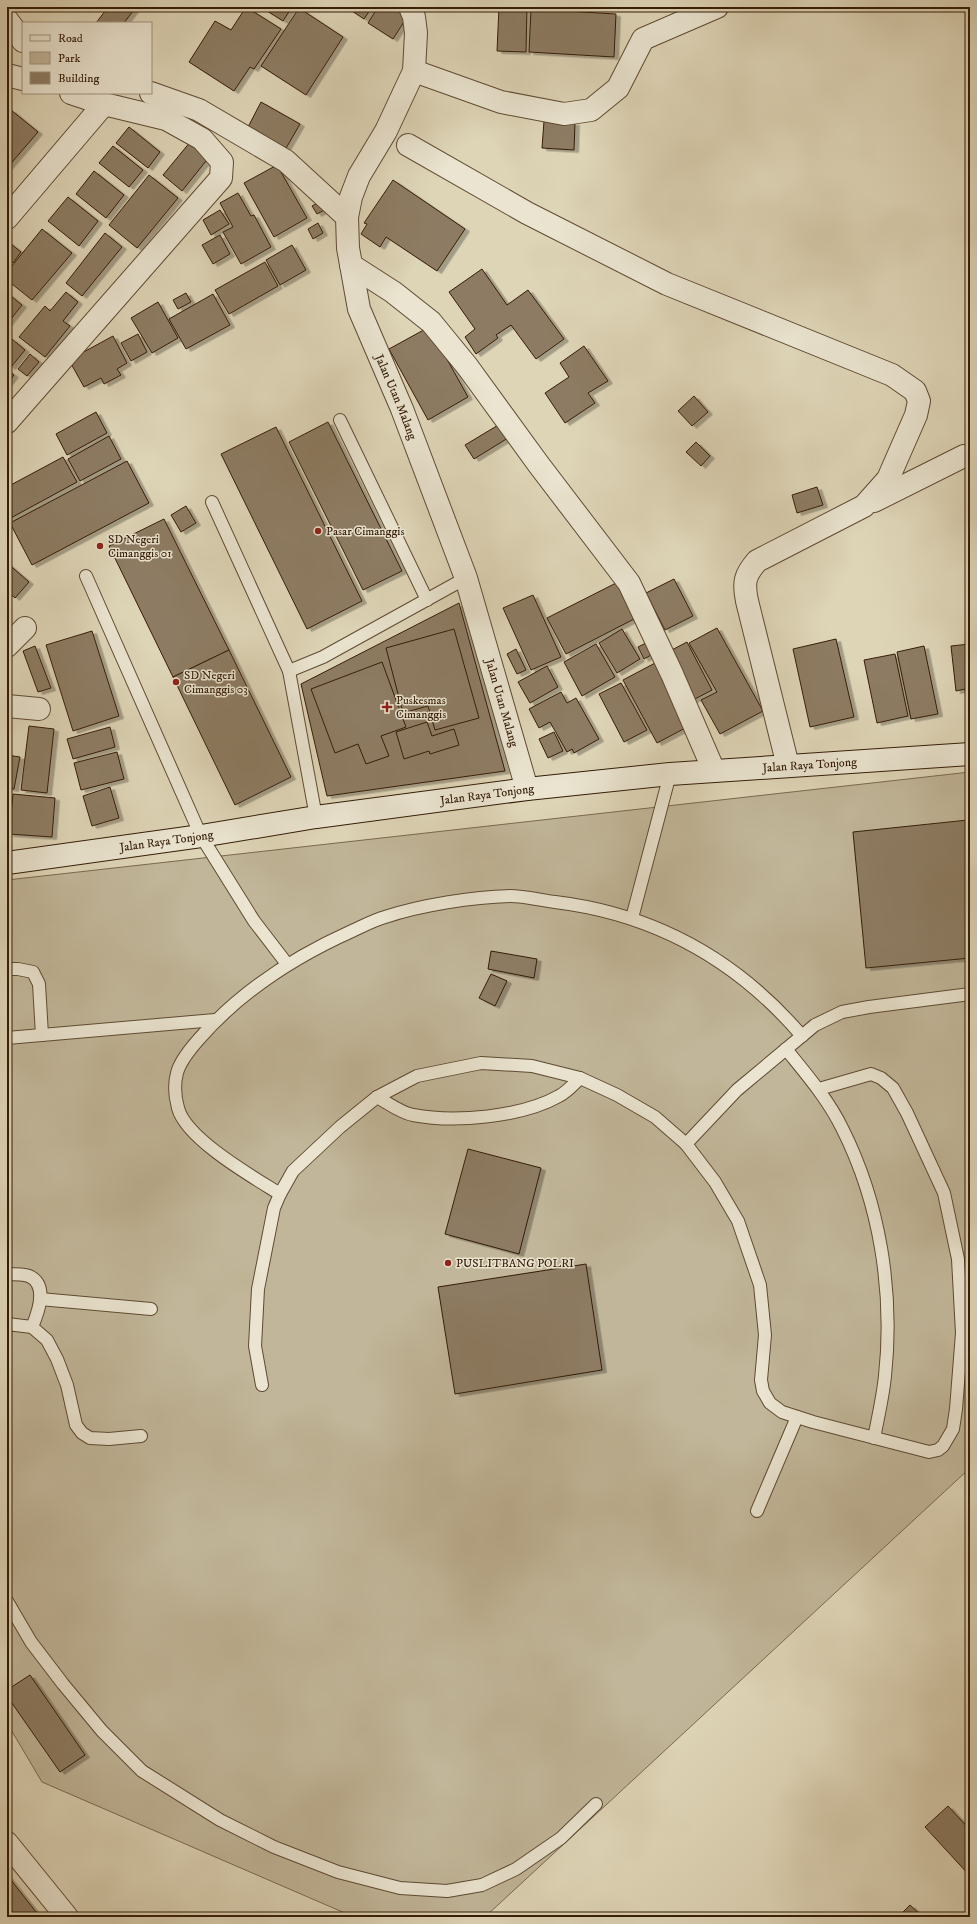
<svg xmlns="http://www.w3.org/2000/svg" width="977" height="1924" viewBox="0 0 977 1924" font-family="'IM FELL DW Pica',serif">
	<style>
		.green { fill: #c1b699; stroke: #7b6950 }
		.building { fill: #8d7c63; stroke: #351c07; filter: url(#shadow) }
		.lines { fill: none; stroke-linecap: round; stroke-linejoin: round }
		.service-casing { stroke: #5f4a33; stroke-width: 14 }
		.minor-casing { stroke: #5f4a33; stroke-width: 24 }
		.secondary-casing { stroke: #351c07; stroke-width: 24 }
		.service { stroke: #eae4d0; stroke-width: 12 }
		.minor { stroke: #eae4d0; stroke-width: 22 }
		.secondary { stroke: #eae4d0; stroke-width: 22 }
		.poi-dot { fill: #8f2418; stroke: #eae4d0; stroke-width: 1.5 }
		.labels { text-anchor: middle; stroke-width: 3; stroke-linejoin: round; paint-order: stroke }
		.street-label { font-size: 12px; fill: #351c07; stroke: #eae4d0 }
		.poi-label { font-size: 12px; fill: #351c07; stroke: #eae4d0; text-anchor: start }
	</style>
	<defs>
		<filter id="shadow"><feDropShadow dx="4.5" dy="2.5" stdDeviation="0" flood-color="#0004"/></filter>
	</defs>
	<rect width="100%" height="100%" fill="#ded5b7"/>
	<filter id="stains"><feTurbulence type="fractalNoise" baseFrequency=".005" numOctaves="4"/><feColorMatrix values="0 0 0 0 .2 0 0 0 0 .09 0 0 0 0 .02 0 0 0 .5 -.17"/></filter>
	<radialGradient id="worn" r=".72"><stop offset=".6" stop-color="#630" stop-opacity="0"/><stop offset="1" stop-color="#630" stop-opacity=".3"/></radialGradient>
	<!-- green -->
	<polygon class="green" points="970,772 970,1468 485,1917 354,1917 42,1782 7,1723 7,880"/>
	<!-- building -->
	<g class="building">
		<polygon points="108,7 136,7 124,23 96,23"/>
		<polygon points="246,7 281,29 254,69 250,67 234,91 189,62 215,21 231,30"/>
		<polygon points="270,7 292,7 283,21 267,11"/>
		<polygon points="346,7 372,7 364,19"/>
		<polygon points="378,7 398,7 409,14 393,39 368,23"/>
		<polygon points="499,7 527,7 526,52 497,51"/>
		<polygon points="299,8 343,37 306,95 261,66"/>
		<polygon points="531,9 616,14 614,57 529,52"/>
		<polygon points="261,102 300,124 285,150 247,129"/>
		<polygon points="11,110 38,132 7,168 7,114"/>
		<polygon points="544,121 575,123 574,150 542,148"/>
		<polygon points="129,127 160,152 148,168 116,143"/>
		<polygon points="191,141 210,156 182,191 163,175"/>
		<polygon points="113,146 143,170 129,187 99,163"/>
		<polygon points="277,165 307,218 274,237 244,183"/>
		<polygon points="94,171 124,195 106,218 76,194"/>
		<polygon points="149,175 178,198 137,248 109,225"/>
		<polygon points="393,180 465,229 437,271 386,237 380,247 361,234 367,224 364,223"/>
		<polygon points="238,193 251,216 254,215 271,247 241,264 223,232 233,227 220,203"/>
		<polygon points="68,197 98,221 79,246 48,221"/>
		<polygon points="323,200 328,208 317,214 312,206"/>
		<polygon points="220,210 229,224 211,235 203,220"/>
		<polygon points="318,223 323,233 313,239 308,229"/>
		<polygon points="42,229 72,253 32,300 7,280 7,272"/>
		<polygon points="105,233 122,247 82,296 66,283"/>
		<polygon points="220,235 230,254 213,264 202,245"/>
		<polygon points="7,241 21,252 13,263 7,258"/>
		<polygon points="292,245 306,270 280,285 266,260"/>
		<polygon points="265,262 278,286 229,314 215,290"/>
		<polygon points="482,269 507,305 528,290 564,339 536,359 511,325 496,335 498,338 476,354 465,337 475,329 449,292"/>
		<polygon points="66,292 78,302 63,321 70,326 45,357 19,337 45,306 50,311"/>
		<polygon points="7,293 22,305 7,324"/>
		<polygon points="186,293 191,302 178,309 173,300"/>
		<polygon points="213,294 230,325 186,349 169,319"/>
		<polygon points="158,302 178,338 152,353 131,318"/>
		<polygon points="429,327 468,397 428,420 389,349"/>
		<polygon points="138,334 147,352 131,361 121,343"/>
		<polygon points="113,336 127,363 117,369 121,375 104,384 101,378 84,387 69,360"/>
		<polygon points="12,339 25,350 11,367 7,364 7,345"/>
		<polygon points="584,346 608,381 588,393 595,403 565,423 545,393 569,377 560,363"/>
		<polygon points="30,354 39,362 27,376 18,369"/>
		<polygon points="7,370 14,375 7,384"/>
		<polygon points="694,396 708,412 692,426 678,411"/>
		<polygon points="96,412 107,433 67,455 56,434"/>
		<polygon points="328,422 402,571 363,590 289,442"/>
		<polygon points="500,424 508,438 474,459 465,445"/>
		<polygon points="276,427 362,601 307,629 221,454"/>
		<polygon points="109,436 121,459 80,481 68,459"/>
		<polygon points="696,442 710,456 701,466 686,452"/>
		<polygon points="63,457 77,482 7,520 7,487"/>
		<polygon points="127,461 149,503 32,565 10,523"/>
		<polygon points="817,487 823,505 797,513 792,495"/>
		<polygon points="186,506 196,523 181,532 171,515"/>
		<polygon points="164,519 229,650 173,677 109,546"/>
		<polygon points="7,563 29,582 15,598 7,591"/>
		<polygon points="674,579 693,616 665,630 646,593"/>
		<polygon points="620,581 638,617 566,654 547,618"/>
		<polygon points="533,595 561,657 531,670 503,608"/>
		<polygon points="459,603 505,771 327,796 301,684"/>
		<polygon points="717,628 763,711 720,734 701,700 717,692 689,643"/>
		<polygon points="454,629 479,718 435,730 428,706 403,713 386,648"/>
		<polygon points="622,629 640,659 617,673 599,643"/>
		<polygon points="92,631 119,716 73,731 46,645"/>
		<polygon points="836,639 854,717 810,727 793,649"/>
		<polygon points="652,640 658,651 644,659 638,647"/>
		<polygon points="687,642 712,690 693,700 668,652"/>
		<polygon points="596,644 615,677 582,696 564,662"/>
		<polygon points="970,644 970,709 968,709 965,689 956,691 951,646"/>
		<polygon points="35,646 51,688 38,692 23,651"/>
		<polygon points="924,646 938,714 911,719 897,652"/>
		<polygon points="516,649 526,670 517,674 507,654"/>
		<polygon points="229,650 291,777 235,805 173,677"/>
		<polygon points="895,654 908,716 877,723 864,660"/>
		<polygon points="382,662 406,727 381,736 389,756 366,764 358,744 335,753 311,689"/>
		<polygon points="657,662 691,725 657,743 623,680"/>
		<polygon points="547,666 558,687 530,703 518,682"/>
		<polygon points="621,683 647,730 624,742 599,694"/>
		<polygon points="561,692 567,703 576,698 599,739 574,753 572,749 567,752 550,722 539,728 529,709"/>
		<polygon points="427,722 432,736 454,729 459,745 430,754 429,751 404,759 396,732"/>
		<polygon points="29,726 54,729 47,793 21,790"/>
		<polygon points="110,727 115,747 73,759 67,739"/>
		<polygon points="554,732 563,751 548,758 539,739"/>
		<polygon points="117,752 124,779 81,790 74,763"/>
		<polygon points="7,755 20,757 14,789 7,788"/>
		<polygon points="110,787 119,818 92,826 83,796"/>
		<polygon points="13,794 55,798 52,837 9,834"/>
		<polygon points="7,801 11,802 7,817"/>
		<polygon points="968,820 970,836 970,958 866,968 853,832"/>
		<polygon points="491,951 537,959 534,978 488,969"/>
		<polygon points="491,974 507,981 495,1006 479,998"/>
		<polygon points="468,1149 541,1168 519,1254 445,1234"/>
		<polygon points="586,1264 602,1370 455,1394 438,1287"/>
		<polygon points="30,1675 85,1755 60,1772 7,1696 7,1690"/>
		<polygon points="948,1806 970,1830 970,1876 925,1827"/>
		<polygon points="7,1875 40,1917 7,1917"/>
		<polygon points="910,1905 923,1917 898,1917"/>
	</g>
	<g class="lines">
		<!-- service casing -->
		<g class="service-casing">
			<g id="service">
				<polyline points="340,420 427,600"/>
				<polyline points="212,502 289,671 316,817"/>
				<polyline points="86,576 201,836 254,921 287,964"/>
				<polyline points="289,671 323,657 466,578"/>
				<polyline points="632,918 670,774"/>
				<polyline points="7,969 18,969 33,972 39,984 42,1035"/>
				<polyline points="7,1038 215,1020"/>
				<path d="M786,1049C806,1074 828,1099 842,1128C880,1203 894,1292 885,1376C883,1396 878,1418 874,1438"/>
				<path d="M377,1097C388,1103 401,1113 413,1115C455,1123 522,1117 559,1096C567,1092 574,1084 580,1078"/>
				<polyline points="686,1144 737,1090 815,1025 842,1012 869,1007 970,994"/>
				<polyline points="280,1194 293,1171 340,1127 377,1097 417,1076 481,1063 532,1066 580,1078 617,1095 655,1117 686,1144 715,1182 738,1221 760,1285 765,1335 761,1380 763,1391 770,1403 782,1412 813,1422 929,1452 938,1450 943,1446 953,1429 956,1409 962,1333 958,1259 944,1193 907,1113 893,1088 881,1078 871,1074 819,1089"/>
				<path d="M7,1274C13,1274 23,1274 29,1276C49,1285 38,1313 32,1327"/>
				<polyline points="40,1299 151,1309"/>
				<polyline points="7,1324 32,1327 47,1340 57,1359 67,1385 76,1425 82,1433 90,1438 109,1439 141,1436"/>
				<path d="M262,1385L255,1346L258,1289L274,1208L280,1194C253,1177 186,1139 178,1108C175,1097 174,1084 177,1073C180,1061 191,1048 199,1039C241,991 294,957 352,931C363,926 374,920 385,917C421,905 473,897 510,896C524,896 540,900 555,902C654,914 737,960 802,1036"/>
				<polyline points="757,1511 797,1417"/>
				<polyline points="7,1601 31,1642 63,1684 102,1731 142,1771 220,1820 274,1847 338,1872 400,1888 447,1891 482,1885 516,1869 561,1838 596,1804"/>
			</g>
		</g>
		<!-- minor casing -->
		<g class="minor-casing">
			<g id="minor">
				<path id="s1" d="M410,7L414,17L416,33L414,71L386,131L359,176L351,197L347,217L348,248L359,309L402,409L466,578L527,789"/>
				<polyline points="7,20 23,41"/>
				<polyline points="414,71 501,102 564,114 591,110 618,88 643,39 717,7"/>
				<polyline points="7,75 23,79"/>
				<polyline points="151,93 199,110 286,161 347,217"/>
				<path d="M408,145L527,213L667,284L892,375L915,391L919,401L916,415L888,479L864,506L757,561C745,575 743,582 747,601L788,766"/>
				<polyline points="7,218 104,104"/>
				<polyline points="351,265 393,292 431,322 467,366 539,465 629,583 672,674 714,771"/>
				<polyline points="7,422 221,178 222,162 202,139 166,119 104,104 71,93"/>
				<polyline points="874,501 964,456"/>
				<polyline points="7,646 25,628"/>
				<polyline points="7,706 39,709"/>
				<polyline points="7,1843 67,1917"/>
			</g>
		</g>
		<!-- secondary casing -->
		<g class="secondary-casing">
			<g id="secondary">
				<path id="s2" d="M7,863L201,836L316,817L527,789L670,774L970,754"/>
			</g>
		</g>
		<!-- service -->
		<use href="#service" class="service"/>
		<!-- minor -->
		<use href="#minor" class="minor"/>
		<!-- secondary -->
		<use href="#secondary" class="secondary"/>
	</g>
	<!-- markers -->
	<g class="poi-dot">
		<circle cx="318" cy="531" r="4"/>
		<circle cx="100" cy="546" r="4"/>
		<circle cx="176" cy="682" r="4"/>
		<path d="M385 701h4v4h4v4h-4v4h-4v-4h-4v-4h4z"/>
		<circle cx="448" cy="1263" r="4"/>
	</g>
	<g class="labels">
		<!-- street labels -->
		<g class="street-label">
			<text dy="4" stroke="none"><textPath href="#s1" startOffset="415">Jalan Utan Malang</textPath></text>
			<text dy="4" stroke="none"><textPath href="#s1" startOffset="739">Jalan Utan Malang</textPath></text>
			<text dy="4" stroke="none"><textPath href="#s2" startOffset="809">Jalan Raya Tonjong</textPath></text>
			<text dy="4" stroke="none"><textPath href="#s2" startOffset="485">Jalan Raya Tonjong</textPath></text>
			<text dy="4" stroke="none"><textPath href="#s2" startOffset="161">Jalan Raya Tonjong</textPath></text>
		</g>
		<!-- poi labels -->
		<g class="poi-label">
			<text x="326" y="535">Pasar Cimanggis</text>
			<text x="108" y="543">SD Negeri<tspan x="108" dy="14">Cimanggis 01</tspan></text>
			<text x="184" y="679">SD Negeri<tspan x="184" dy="14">Cimanggis 03</tspan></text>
			<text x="396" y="704">Puskesmas<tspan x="396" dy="14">Cimanggis</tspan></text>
			<text x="456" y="1267">PUSLITBANG POLRI</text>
		</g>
	</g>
	<!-- margin -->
	<rect width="977" height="1924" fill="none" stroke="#ded5b7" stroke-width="24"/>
	<rect x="8" y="8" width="961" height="1908" fill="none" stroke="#351c07" stroke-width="2"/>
	<rect x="12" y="12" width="953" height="1900" fill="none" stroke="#351c07"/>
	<!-- legend -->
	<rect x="22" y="22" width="130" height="72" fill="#eae4d0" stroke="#a29480"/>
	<rect x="30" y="35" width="20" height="6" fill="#eae4d0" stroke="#a29480"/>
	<text x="58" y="42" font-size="12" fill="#351c07">Road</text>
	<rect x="30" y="52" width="20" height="12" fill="#c1b699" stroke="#a29480"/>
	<text x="58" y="62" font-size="12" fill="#351c07">Park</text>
	<rect x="30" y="72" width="20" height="12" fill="#8d7c63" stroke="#a29480"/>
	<text x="58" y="82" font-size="12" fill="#351c07">Building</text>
	<rect width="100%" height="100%" filter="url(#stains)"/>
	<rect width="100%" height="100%" fill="url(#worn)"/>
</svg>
